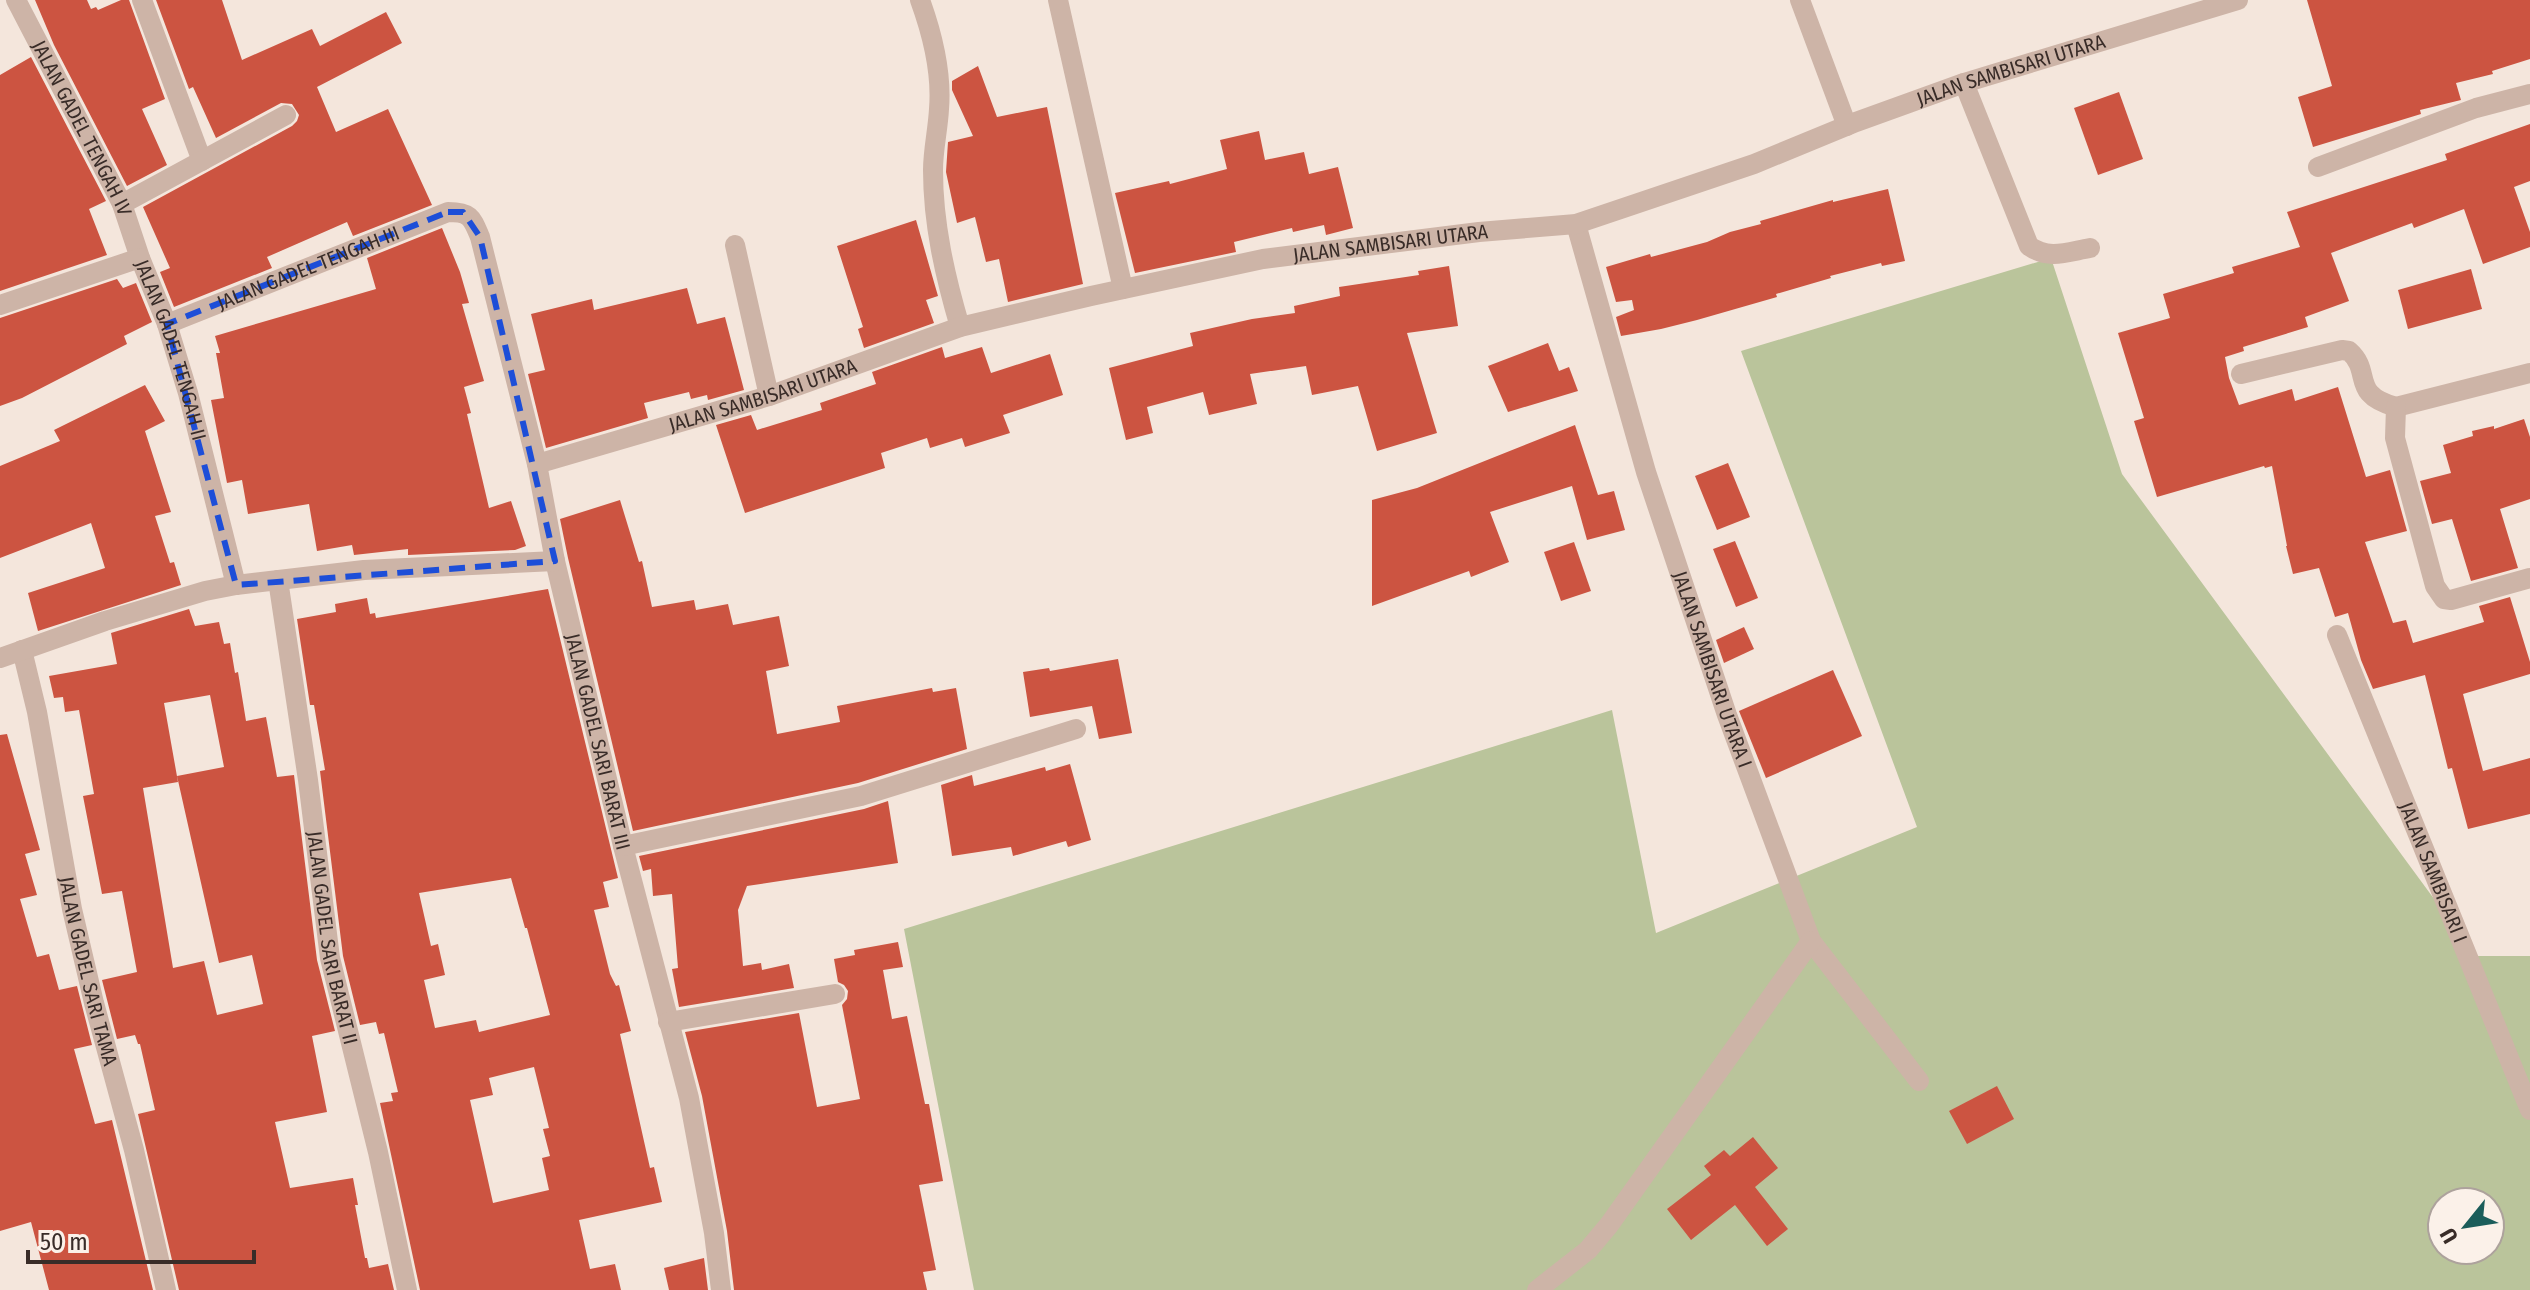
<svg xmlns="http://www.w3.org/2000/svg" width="2530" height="1290" viewBox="0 0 2530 1290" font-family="'Fira Sans Condensed',sans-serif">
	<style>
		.green { fill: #bac49b; fill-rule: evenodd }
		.building { fill: #cc5441; fill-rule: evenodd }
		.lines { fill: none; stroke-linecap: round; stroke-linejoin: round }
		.minor { stroke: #cdb4a7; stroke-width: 20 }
		.marked { fill: none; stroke: #1d4ed8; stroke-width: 6; stroke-dasharray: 16 10; stroke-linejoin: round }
		.labels { text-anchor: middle; stroke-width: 8; stroke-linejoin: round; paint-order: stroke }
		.street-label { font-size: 20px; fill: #392c28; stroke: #fbf1e9 }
	</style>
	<rect width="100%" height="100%" fill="#f4e6dc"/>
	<!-- green -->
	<path class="green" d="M2051,258L2122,474L2476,956H2530V1290H974L904,929L1612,710L1656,933L1917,827L1741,351ZM2442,1202H2490V1250H2442Z"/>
	<!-- building -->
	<g class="building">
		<polygon points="35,0 87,0 91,9 96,7 98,10 121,0 129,0 165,99 142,109 167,165 127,186 54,45"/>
		<polygon points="156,0 222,0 242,60 312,29 320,46 386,12 402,43 317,87 336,132 388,109 432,205 353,236 347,222 267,257 272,268 174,307 160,272 170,268 143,207 292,126 297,121 299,115 292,104 281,103 216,138 193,87 189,89"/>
		<polygon points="2307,0 2530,0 2530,59 2492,71 2493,74 2456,83 2461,100 2420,110 2421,114 2313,147 2298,97 2332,86"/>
		<polygon points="31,57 106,201 89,209 107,255 0,291 0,75"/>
		<polygon points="978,66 997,117 1047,107 1083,284 1008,302 999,259 986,262 975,217 957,223 946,172 948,142 973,136 952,90 952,81"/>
		<polygon points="2119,92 2143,159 2098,175 2074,108"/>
		<polygon points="2530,124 2530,181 2514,187 2530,232 2530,247 2483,264 2464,209 2414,228 2412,223 2331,253 2349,301 2305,317 2308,327 2243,347 2244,351 2225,357 2229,378 2239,405 2292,389 2295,401 2338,387 2366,477 2390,470 2407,531 2365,542 2393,623 2406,620 2413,643 2484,622 2479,606 2510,597 2530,662 2530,674 2463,694 2483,771 2530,758 2530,814 2468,829 2452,768 2448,769 2425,675 2373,689 2361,660 2348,613 2335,617 2319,568 2293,574 2286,546 2287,546 2272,466 2265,468 2264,466 2157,497 2134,421 2144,418 2118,333 2170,318 2163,294 2234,273 2232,267 2300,247 2287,212 2447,160 2445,154"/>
		<polygon points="1259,131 1265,160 1304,152 1309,174 1338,167 1353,228 1326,235 1324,225 1293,232 1292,228 1234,242 1236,252 1135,273 1115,193 1169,181 1170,184 1227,169 1220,140"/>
		<polygon points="1888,189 1905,261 1882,266 1881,263 1830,276 1831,278 1776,294 1777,297 1697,320 1661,329 1621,336 1616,317 1634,310 1632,300 1616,302 1606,267 1650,254 1651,257 1707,242 1730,232 1761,224 1760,221 1833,200 1833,202"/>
		<polygon points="916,220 938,296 926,300 934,323 864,348 858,329 863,327 837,246"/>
		<polygon points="442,228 460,272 469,303 462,304 484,381 464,387 471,413 467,414 489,508 511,501 526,546 515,550 408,555 408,549 354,555 352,545 317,551 309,504 248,514 242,480 227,483 211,400 224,398 216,353 220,353 215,336 376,289 367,258"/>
		<polygon points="1449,266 1458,326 1407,333 1437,433 1377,451 1358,386 1312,395 1306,366 1250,374 1257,404 1209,415 1203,392 1147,407 1153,433 1126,440 1109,368 1193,346 1190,333 1252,319 1295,313 1294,306 1340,296 1339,287 1419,275 1418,271"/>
		<polygon points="2471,269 2482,309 2408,329 2398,290"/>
		<polygon points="117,279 123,288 136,283 152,322 124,336 127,344 22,398 0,406 0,318"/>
		<polygon points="687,288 697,324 725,317 744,390 708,400 707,395 691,399 689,392 644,403 648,418 546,448 528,374 545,370 531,314 592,299 594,310"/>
		<polygon points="1548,343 1559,371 1569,367 1578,391 1508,412 1488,366"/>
		<polygon points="942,347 945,358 982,347 991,373 1050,354 1063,395 1003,415 1010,433 965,447 962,438 930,448 927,438 881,453 885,468 745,513 716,425 751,415 757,430 822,410 820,403 876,384 872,372"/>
		<polygon points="145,385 165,421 145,431 171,512 155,516 170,563 174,562 181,585 38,631 28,593 105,568 91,523 0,558 0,466 60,441 54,430"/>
		<polygon points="2524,419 2530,437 2530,499 2500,509 2518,568 2471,581 2452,519 2432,524 2420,481 2451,473 2443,445 2473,436 2472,431 2494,426 2494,429"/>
		<polygon points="1575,425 1598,495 1614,491 1625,530 1587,540 1572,486 1490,512 1509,562 1471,577 1469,571 1372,606 1372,500 1417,488"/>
		<polygon points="1728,463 1750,517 1717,530 1695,476"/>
		<polygon points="620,500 639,562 642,561 652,607 694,600 696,610 728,604 733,625 779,616 789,666 766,671 777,734 840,722 837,706 932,688 933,692 956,688 967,749 858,783 633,831 568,558 560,519"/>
		<polygon points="1735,541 1758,598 1736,607 1713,549"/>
		<polygon points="1574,542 1591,591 1561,601 1544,552"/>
		<path d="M548,589L618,878L603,882L609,907L594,910L610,974L616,986L619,985L631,1031L620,1034L650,1168L654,1167L662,1202L579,1220L590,1269L615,1264L621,1290H420L380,1103L393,1101L391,1093L398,1092L384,1033L379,1034L376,1022L360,1025L343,956L320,771L325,770L314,705H310L297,619L336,612L335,604L367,598L370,614L375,613L376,618ZM511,878L525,928H527L550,1015L479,1032L476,1020L435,1028L424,980L445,975L438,944L431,946L419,893ZM534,1067L549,1128L543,1129L550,1156L542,1158L549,1190L493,1203L470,1100L493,1095L489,1078Z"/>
		<path d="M189,609L195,626L219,622L224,644L230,643L235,673L238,672L246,721L266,717L277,777L294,775L317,960L335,1031L312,1036L327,1112L275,1122L290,1188L353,1178L358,1205H355L365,1258H367L369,1268L388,1264L394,1290H179L138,1114L155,1110L140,1044H138L135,1035L117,1039L102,980L137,972L122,891L102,894L83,796L94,794L79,710L65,712L63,697L54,698L49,676L117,664L111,633ZM210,695L224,767L177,776L219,963L252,955L263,1004L217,1015L204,961L173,968L143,788L178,782L164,703Z"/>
		<polygon points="1744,627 1754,649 1724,663 1716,640"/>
		<polygon points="1118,659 1132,733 1099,739 1092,706 1030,717 1023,672 1049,668 1050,671"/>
		<polygon points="1833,670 1862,736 1766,778 1739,711"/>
		<polygon points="7,734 40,850 25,854 37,895 20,899 37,957 49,954 59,990 77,986 92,1045 74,1049 95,1124 112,1120 153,1290 49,1290 31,1222 0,1231 0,735"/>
		<polygon points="1070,764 1091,840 1068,847 1066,841 1013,856 1011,847 952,856 941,785 972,775 974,786 1045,767 1046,771"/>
		<polygon points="888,801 898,863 747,886 738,910 743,966 761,963 762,970 789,964 794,988 679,1007 672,969 678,968 672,894 653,896 651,869 643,871 639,856 864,809"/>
		<polygon points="898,942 903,967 883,970 892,1019 907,1016 925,1104 929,1104 943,1181 919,1185 936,1270 923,1272 927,1290 734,1290 727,1231 702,1096 685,1032 799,1013 817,1107 860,1099 842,1005 847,999 848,991 844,985 838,982 834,959 855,955 854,950"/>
		<polygon points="1997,1086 2014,1119 1967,1144 1949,1111"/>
		<polygon points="1753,1137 1778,1168 1755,1187 1788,1229 1767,1246 1735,1205 1691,1240 1667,1209 1711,1175 1704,1166 1724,1150 1730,1156"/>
		<polygon points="704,1258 708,1290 669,1290 664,1268"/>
	</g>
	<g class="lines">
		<!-- minor -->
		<g class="minor">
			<path id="s1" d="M16,0L122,204L140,258L167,324L188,393L236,585"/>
			<polyline points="142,0 202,161"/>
			<path d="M920,0C932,33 942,73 939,109C938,129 933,150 933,170C933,224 945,276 960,327"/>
			<polyline points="1058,0 1123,289"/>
			<polyline points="1800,0 1847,126"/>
			<path d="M1964,83L2029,246C2049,260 2067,252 2090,248"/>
			<polyline points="2318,167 2476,108 2530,94"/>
			<polyline points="122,204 286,115"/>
			<path id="s2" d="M1576,224L1646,472L1727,715L1811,941L1919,1081"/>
			<polyline points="735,245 769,396"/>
			<polyline points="0,305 140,258"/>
			<path id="s3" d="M167,324L448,212C471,212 472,218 480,237L537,464L555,561L623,846L689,1098L714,1233L721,1290"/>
			<path d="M2241,374L2342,350L2349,351C2373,372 2349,394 2396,407L2530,373"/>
			<polyline points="2396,407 2395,438 2435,586 2444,599 2451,600 2530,578"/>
			<path id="s4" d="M537,464L769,396L960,327L1091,296L1263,259L1479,232L1576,224L1754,164L1856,122L1964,83L2238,0"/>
			<path id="s5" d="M278,580L308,780L330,958L378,1152L407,1290"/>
			<path id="s6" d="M2337,635L2530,1110"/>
			<path id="s7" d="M22,650L37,712L72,909L94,1003L134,1150L166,1290"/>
			<polyline points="0,658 105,621 205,591 236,585 364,570 555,561"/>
			<polyline points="623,846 861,796 1076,729"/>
			<polyline points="668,1022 835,994"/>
			<polyline points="1537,1290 1588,1250 1609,1225 1811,941"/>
		</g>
	</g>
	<!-- marked area -->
	<path class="marked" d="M448,212H463L480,237L555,561L236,585L167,324Z"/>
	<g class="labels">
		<!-- street labels -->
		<g class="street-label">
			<text dy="7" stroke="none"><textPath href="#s4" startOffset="1532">JALAN SAMBISARI UTARA</textPath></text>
			<text dy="7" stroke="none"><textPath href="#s1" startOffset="144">JALAN GADEL TENGAH IV</textPath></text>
			<text dy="7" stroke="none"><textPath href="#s4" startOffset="884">JALAN SAMBISARI UTARA</textPath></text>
			<text dy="7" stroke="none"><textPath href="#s3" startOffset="152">JALAN GADEL TENGAH III</textPath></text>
			<text dy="7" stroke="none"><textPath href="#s1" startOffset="384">JALAN GADEL TENGAH II</textPath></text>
			<text dy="7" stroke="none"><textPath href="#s4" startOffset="236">JALAN SAMBISARI UTARA</textPath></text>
			<text dy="7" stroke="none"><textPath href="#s2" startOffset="466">JALAN SAMBISARI UTARA I</textPath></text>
			<text dy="7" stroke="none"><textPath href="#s3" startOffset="866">JALAN GADEL SARI BARAT III</textPath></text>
			<text dy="7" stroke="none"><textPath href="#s6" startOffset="256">JALAN SAMBISARI I</textPath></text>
			<text dy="7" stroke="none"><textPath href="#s5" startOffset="362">JALAN GADEL SARI BARAT II</textPath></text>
			<text dy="7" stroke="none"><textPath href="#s7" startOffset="328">JALAN GADEL SARI TAMA</textPath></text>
		</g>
	</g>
	<!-- north arrow -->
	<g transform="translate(2466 1226) rotate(240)"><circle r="38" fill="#fbf1e9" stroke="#ada29c" stroke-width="2"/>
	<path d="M0-6L14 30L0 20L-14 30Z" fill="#1b5d5a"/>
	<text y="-12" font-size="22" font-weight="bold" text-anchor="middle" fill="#392c28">U</text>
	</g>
	<!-- scale -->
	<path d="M28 1250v12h226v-12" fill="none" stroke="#392c28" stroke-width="4"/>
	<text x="40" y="1250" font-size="24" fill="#392c28" stroke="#fbf1e9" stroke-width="6" paint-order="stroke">50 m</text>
</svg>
